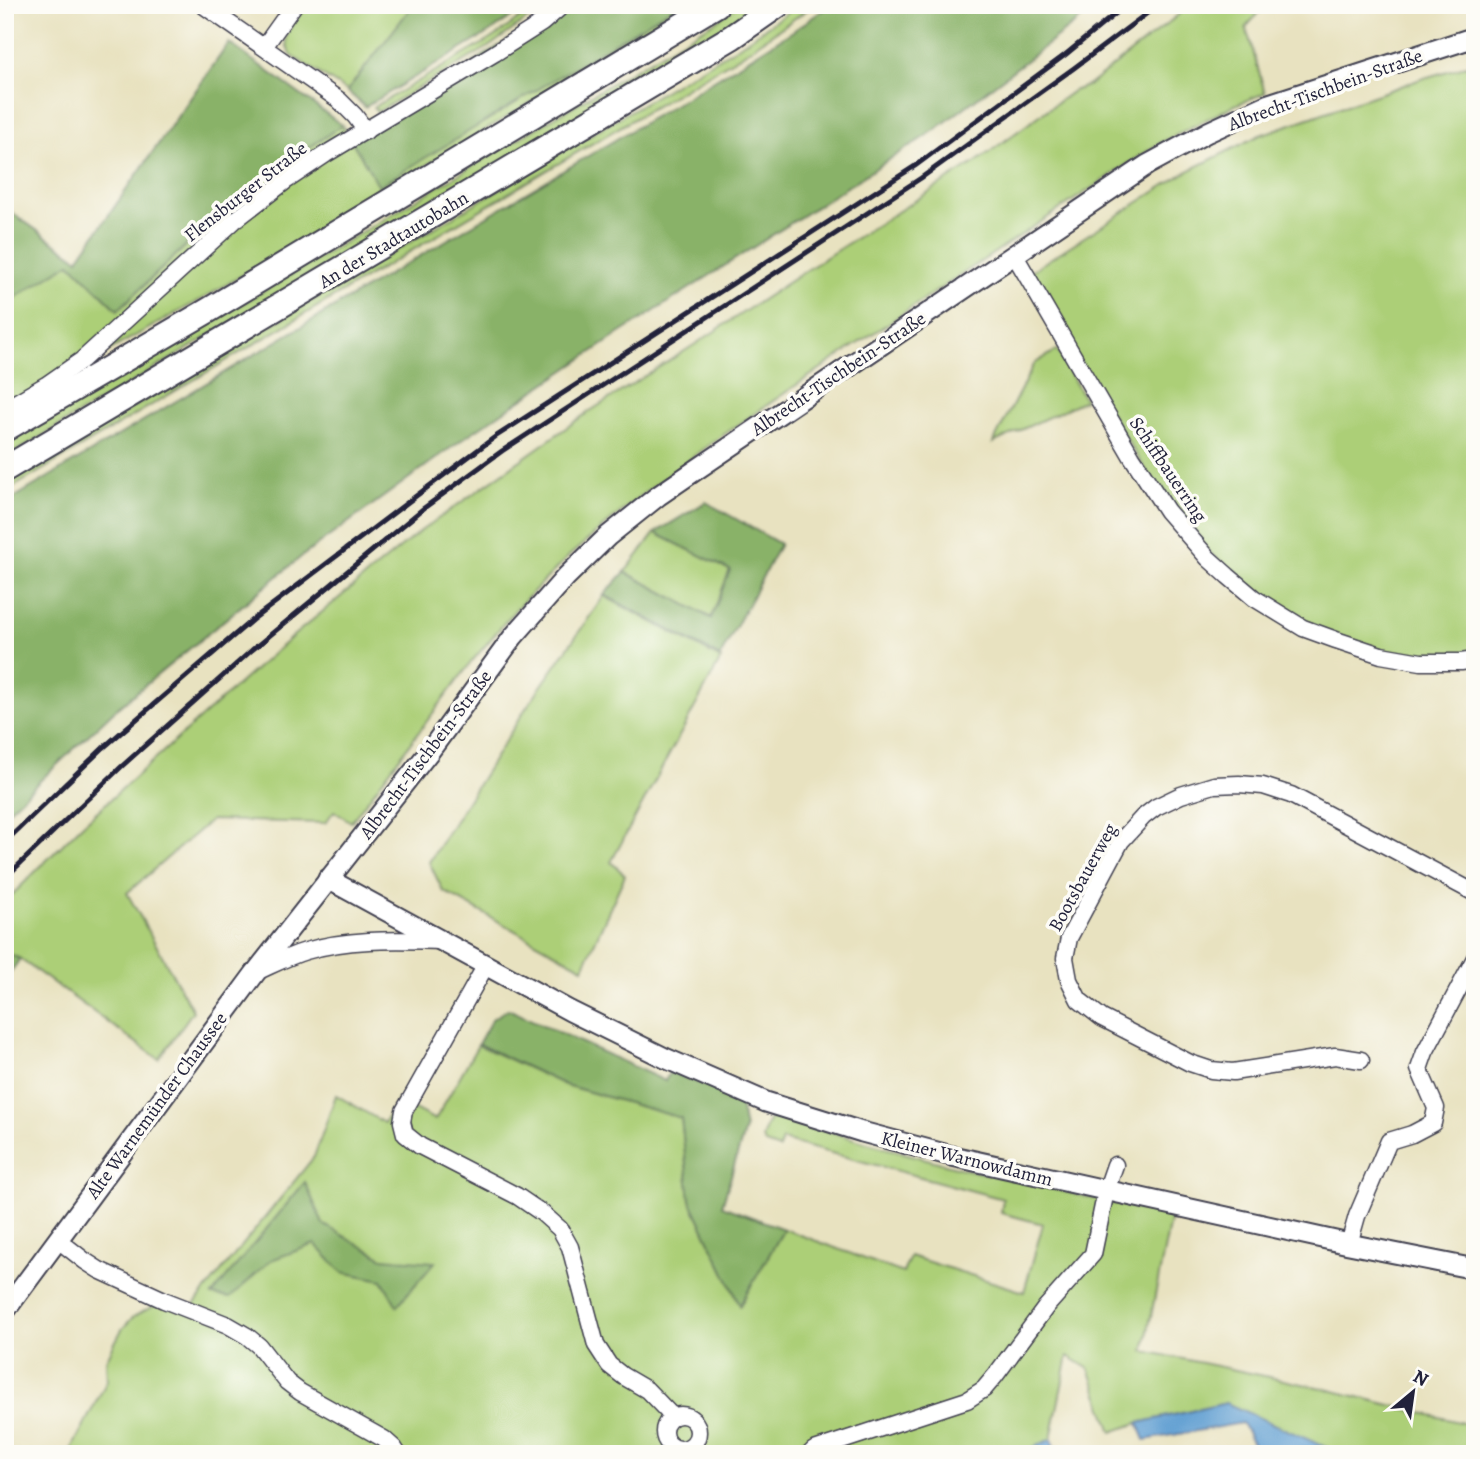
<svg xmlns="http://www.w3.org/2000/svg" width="1480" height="1459" viewBox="0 0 1480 1459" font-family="Alegreya,serif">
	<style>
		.green { fill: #accf77; stroke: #677859; stroke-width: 2 }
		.forest { fill: #89b268; stroke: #566a52; stroke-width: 2 }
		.water { fill: #619fd2; stroke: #426086; stroke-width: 2 }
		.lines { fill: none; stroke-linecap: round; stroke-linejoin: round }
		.minor-casing { stroke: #403f4f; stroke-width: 19 }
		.tertiary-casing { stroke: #403f4f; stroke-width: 23 }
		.trunk-casing { stroke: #403f4f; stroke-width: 28 }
		.minor { stroke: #fff; stroke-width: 16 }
		.tertiary { stroke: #fff; stroke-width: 19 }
		.trunk { stroke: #fff; stroke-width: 24 }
		.rail { stroke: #22223b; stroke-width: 5 }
		.labels { text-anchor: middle; stroke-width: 7; stroke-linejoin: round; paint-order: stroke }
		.street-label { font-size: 19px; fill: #22223b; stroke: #fdfcf7 }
	</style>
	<rect width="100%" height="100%" fill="#fdfcf7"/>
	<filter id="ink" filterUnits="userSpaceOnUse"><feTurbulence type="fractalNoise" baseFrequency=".0143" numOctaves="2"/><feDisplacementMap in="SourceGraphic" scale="14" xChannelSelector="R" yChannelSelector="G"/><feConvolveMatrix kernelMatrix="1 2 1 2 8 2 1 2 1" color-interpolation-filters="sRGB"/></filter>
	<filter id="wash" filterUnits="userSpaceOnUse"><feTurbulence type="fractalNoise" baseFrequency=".00686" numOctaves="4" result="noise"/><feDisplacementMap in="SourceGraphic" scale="28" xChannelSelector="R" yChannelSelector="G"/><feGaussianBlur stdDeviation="1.57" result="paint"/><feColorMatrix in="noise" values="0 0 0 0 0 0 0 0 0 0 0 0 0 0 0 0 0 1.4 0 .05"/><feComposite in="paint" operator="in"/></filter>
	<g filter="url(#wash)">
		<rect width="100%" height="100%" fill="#e8e2c0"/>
		<!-- green -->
		<g class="green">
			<path d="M306,5H413L347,91L292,56C277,37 295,22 306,5Z"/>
			<polygon points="538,5 547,5 487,48 377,112 374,107 494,37"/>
			<polygon points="677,5 694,5 204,298 46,385 5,409 5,304 70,263 118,310 212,221 258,183 342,125 379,185"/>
			<polygon points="738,5 757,5 725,28 5,458 5,445 719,19"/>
			<polygon points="798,5 814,5 743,54 5,492 5,484 739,46"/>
			<polygon points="1191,5 1266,5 1246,27 1265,93 1235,105 1158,144 851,348 713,442 639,497 570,555 516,609 473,660 351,822 334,811 325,823 211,820 127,893 193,1011 159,1059 20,959 5,953 5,902 80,827 188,729 293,636 418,533 587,413 694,345 831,254 976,162 1073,91 1089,85"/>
			<polygon points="1475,63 1475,660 1421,662 1303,628 1184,532 1025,275 1184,173 1260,135 1424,78"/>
			<polygon points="1057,350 1085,400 993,443 1034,364"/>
			<polygon points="655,533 730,570 711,618 625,572"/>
			<polygon points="604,596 721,659 611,862 625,875 583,968 443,891 429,862 526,708"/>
			<polygon points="478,1045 565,1085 681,1118 690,1200 740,1305 784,1229 903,1273 910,1256 1024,1292 1043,1224 1001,1213 1003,1199 782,1140 779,1149 765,1144 762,1138 769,1120 777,1115 867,1143 960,1168 1171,1216 1144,1351 1322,1388 1475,1426 1475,1454 1340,1454 1226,1403 1138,1423 1112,1432 1089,1369 1068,1356 1051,1439 1020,1454 69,1454 107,1381 106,1360 122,1329 133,1317 164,1300 189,1311 314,1157 336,1095 384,1123 397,1100 435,1120"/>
		</g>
		<!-- forest -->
		<g class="forest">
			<path d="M413,5H493C502,9 518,5 529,5L490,32L365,107L347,91Z"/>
			<polygon points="563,5 677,5 379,186 351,140"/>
			<polygon points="830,5 1099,5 935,130 619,334 467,436 301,557 115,710 5,814 5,503 677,103 793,31"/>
			<polygon points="229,43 342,125 258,183 212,221 118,310 70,263 5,304 5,208 78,259"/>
			<polygon points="706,502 780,544 720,657 604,595 625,572 711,618 730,570 655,533"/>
			<polygon points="5,952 20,959 5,980"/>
			<polygon points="508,1009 665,1081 670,1072 739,1098 745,1129 722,1206 784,1229 740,1305 690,1200 681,1118 565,1085 478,1044 492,1019"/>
			<polygon points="305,1182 323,1224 383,1258 435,1262 397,1306 382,1280 342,1272 315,1244 271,1260 230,1298 212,1295"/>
		</g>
		<!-- water -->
		<g class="water">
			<polygon points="1226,1403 1339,1453 1340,1454 1234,1454 1255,1447 1242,1423 1145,1440 1138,1423"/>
			<polygon points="1051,1439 1057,1454 1020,1454"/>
		</g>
	</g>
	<g filter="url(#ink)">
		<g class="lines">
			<!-- minor casing -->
			<g class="minor-casing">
				<g id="minor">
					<polyline points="203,5 339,100 355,116 366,131"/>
					<polyline points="264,47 294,5"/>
					<polyline points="1014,254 1132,457 1167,511 1208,558 1228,576 1254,598 1303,628 1336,640 1381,655 1421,662 1461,662 1475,660"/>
					<polyline points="5,409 46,385 82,360 234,221 287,180 326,154 495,53 542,23 563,5"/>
					<polyline points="486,965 404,1111 402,1122 405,1134 420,1146 517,1196 542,1213 560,1229 570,1247 596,1345 609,1365 623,1376 647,1390 673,1417"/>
					<path d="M256,972C272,965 289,956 306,951C349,938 396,940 441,941"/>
					<polyline points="1361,1060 1335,1056 1233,1072 1211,1070 1190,1063 1102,1018 1079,1000 1069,980 1065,958 1069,938 1121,841 1143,817 1156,807 1181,795 1214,785 1239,784 1263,786 1291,795 1475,893"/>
					<polyline points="57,1239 85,1261 99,1270 164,1300 228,1325 247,1336 259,1346 287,1382 300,1392 384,1439 394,1448 398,1454"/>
					<polyline points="1349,1244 1357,1216 1389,1141 1412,1134 1433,1123 1436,1108 1419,1069 1425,1052 1475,958"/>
					<circle cx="681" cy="1432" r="17"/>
					<polyline points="810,1454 814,1450 967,1400 984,1389 995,1376 1046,1307 1093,1254 1106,1191 1115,1165"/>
				</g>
			</g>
			<!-- tertiary casing -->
			<g class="tertiary-casing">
				<g id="tertiary">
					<polyline points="328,879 570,1011 665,1058 766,1102 862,1132 952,1156 1349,1244 1475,1269"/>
					<polyline points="5,1311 256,972 429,752 513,637 566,577 608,536 658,496 693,472 1147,165 1208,132 1269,104 1475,37"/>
				</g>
			</g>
			<!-- trunk casing -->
			<g class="trunk-casing">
				<g id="trunk">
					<polyline points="5,429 209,310 716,5"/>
					<polyline points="5,469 732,37 778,5"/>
				</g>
			</g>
			<!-- minor -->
			<use href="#minor" class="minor"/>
			<!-- tertiary -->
			<use href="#tertiary" class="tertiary"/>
			<!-- trunk -->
			<use href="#trunk" class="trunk"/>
			<!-- rail -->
			<g class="rail">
				<polyline points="5,842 103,748 252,620 416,496 495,437 915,166 1065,55 1126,5"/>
				<polyline points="5,878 121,767 252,650 424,508 502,451 921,178 1074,68 1158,5"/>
			</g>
		</g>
	</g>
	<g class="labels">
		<!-- street labels -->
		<g class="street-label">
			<text transform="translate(1325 89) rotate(-20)" y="7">Albrecht-Tischbein-Straße</text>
			<text transform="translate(245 191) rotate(-38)" y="7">Flensburger Straße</text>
			<text transform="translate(393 239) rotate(-31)" y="7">An der Stadtautobahn</text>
			<text transform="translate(838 373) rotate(-34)" y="7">Albrecht-Tischbein-Straße</text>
			<text transform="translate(1169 469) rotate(56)" y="7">Schiffbauerring</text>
			<text transform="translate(425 754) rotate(-53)" y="7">Albrecht-Tischbein-Straße</text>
			<text transform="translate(1082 877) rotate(-61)" y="7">Bootsbauerweg</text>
			<text transform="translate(156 1105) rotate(-54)" y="7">Alte Warnemünder Chaussee</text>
			<text transform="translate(967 1158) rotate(14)" y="7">Kleiner Warnowdamm</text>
		</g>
	</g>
	<!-- margin -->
	<rect width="1480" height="1459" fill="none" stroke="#fdfcf7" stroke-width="28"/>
	<!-- north arrow -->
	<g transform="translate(1413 1392) rotate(29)" stroke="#fdfcf7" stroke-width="5" paint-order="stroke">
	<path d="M0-5L12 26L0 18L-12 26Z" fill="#22223b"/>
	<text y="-10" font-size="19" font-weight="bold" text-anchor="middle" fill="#22223b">N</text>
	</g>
</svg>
